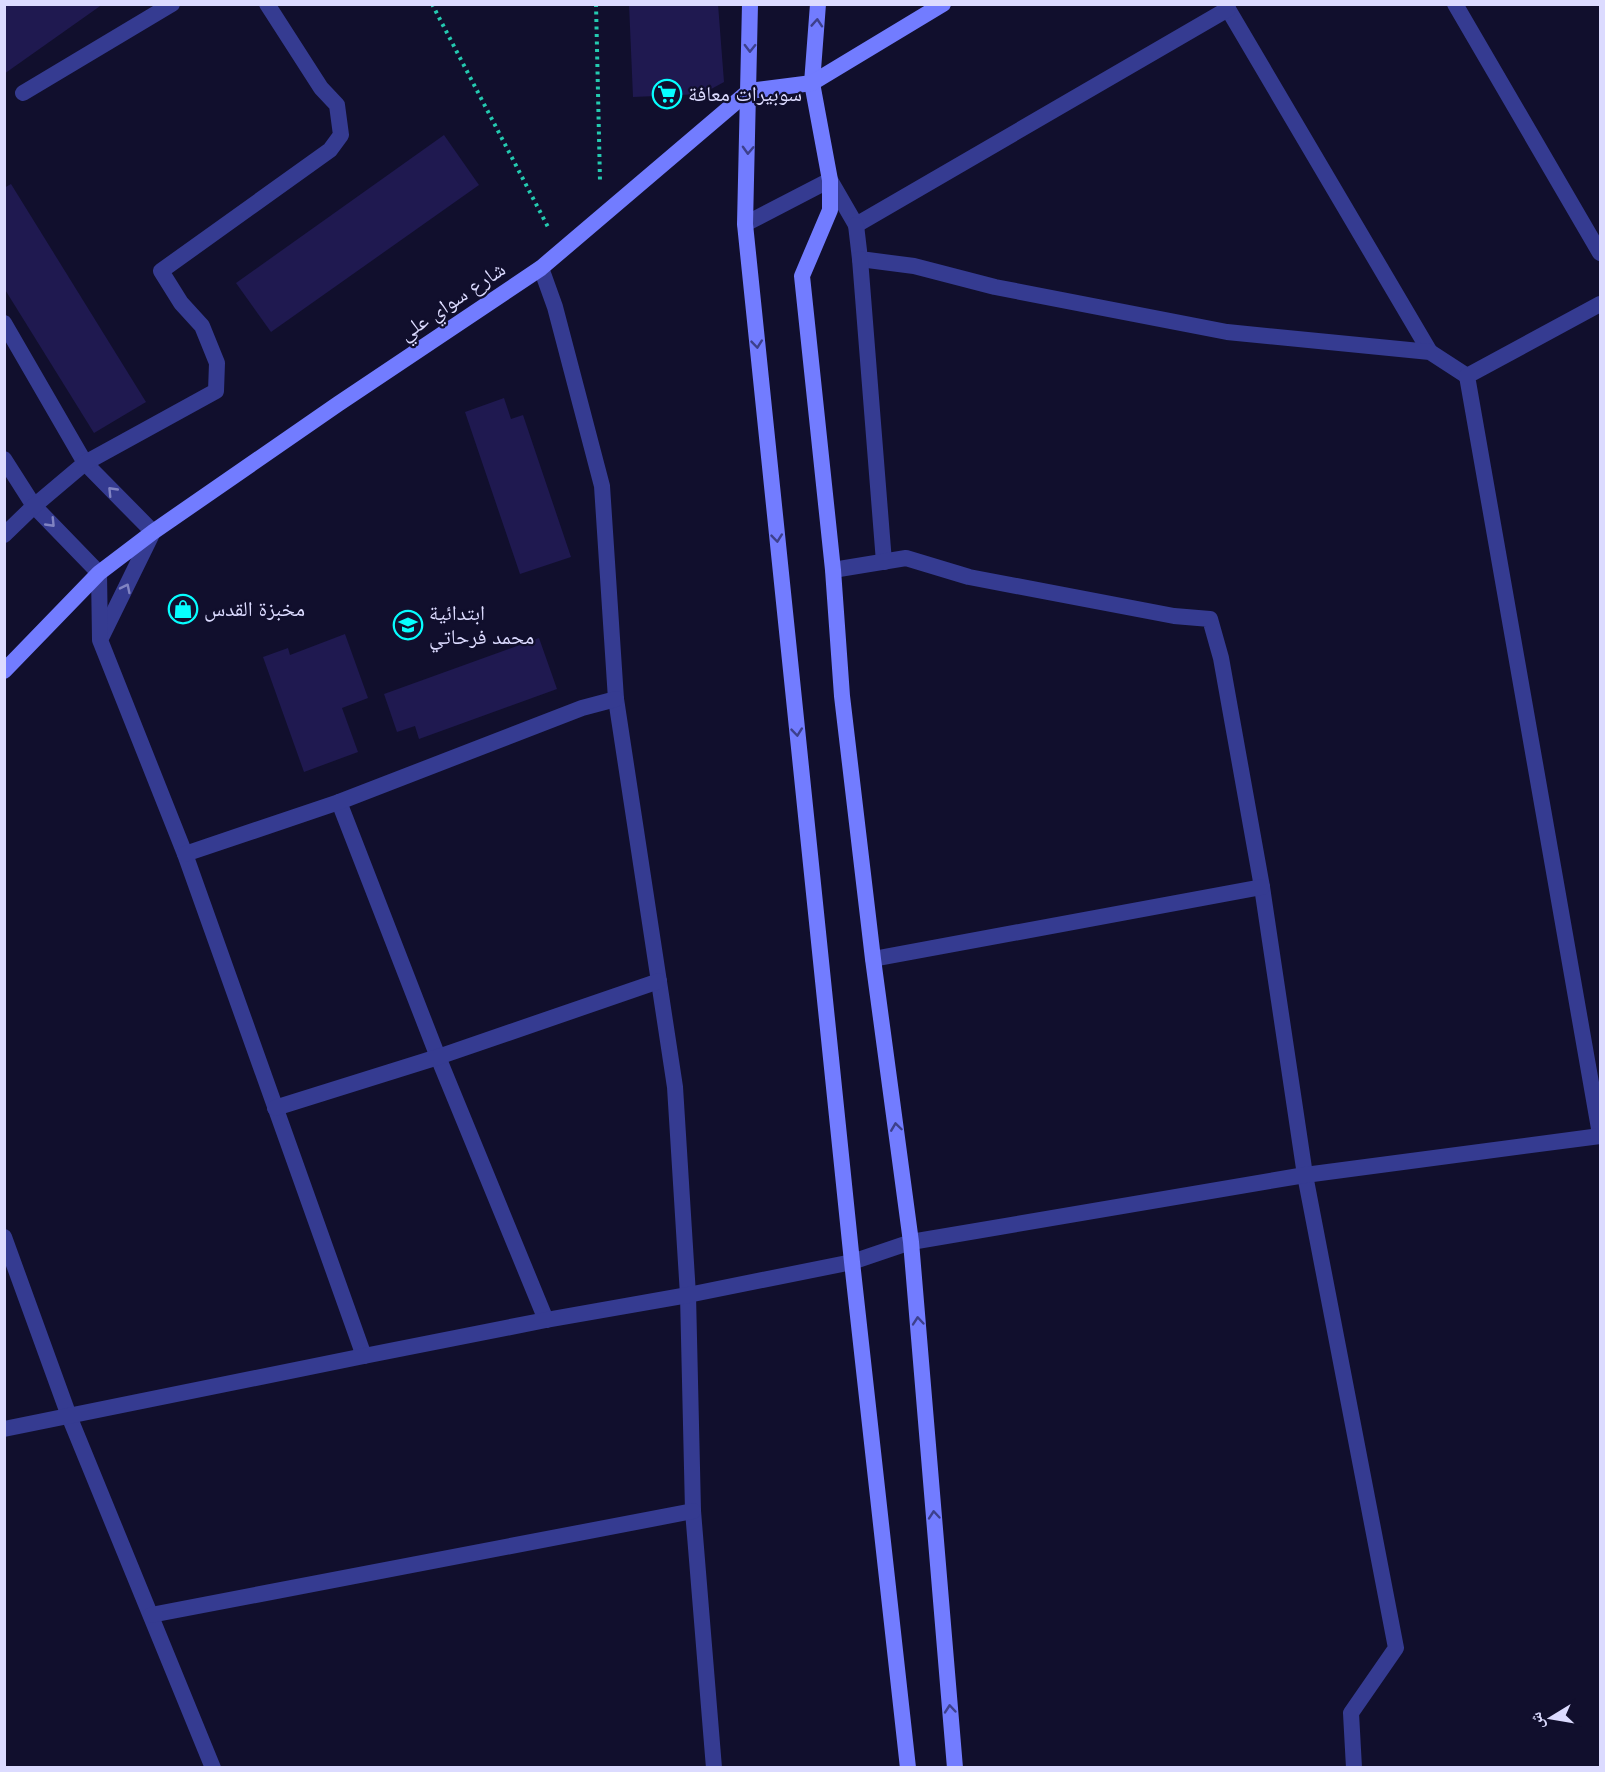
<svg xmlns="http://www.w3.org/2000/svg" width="1605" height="1772" viewBox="0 0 1605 1772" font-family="'PT Sans','Noto Naskh Arabic',sans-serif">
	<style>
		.building { fill: #1f1950 }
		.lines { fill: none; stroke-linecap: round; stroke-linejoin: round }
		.path { stroke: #24cab0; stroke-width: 4; stroke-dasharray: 3 4.5; stroke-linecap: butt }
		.minor { stroke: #353b91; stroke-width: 16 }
		.secondary { stroke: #727cff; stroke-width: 16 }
		.oneway { stroke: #3d408c }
		.oneway2 { stroke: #8083c2 }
		.labels { text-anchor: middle; stroke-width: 4.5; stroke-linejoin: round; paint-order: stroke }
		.poi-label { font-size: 21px; fill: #dcdbff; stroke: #110f2d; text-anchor: start }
		.street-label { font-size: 21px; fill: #dcdbff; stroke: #110f2d }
	</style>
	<rect width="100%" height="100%" fill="#110f2d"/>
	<!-- building -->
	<g class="building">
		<polygon points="4,4 103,4 4,74"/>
		<polygon points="629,4 718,4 724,82 702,94 633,97"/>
		<polygon points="444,135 479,185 271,332 236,283"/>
		<polygon points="11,184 146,402 94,433 4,288 4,188"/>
		<polygon points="504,398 511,419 523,415 571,557 520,574 465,412"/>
		<polygon points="345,634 368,698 342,708 358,752 304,772 263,657 288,648 290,655"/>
		<polygon points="539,638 557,689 419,739 415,726 397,732 384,694"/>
	</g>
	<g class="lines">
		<!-- path -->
		<g class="path">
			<polyline points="432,4 548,227"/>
			<polyline points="596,4 600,181"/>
		</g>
		<!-- minor -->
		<g class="minor">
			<polyline points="1225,4 1430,352"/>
			<polyline points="1455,4 1600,253"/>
			<polyline points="23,93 172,4"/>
			<polyline points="745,224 830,180 856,225 1228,9"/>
			<polyline points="856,225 860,259 914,266 995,287 1227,332 1430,352 1467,376"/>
			<polyline points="860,259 884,562"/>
			<polyline points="541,268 555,307 602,486 616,699 675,1087 688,1295 693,1511 714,1768"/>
			<polyline points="1600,304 1467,376 1600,1134"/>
			<polyline points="4,323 85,463 153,532 102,636"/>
			<polyline points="4,459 34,506 99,573 100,640 185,854 364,1356"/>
			<polyline points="4,535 34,506 85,463 216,391 217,363 202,326 181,303 161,271 330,150 341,135 337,105 321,88 267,4"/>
			<polyline points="833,570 906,558 969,577 1174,616 1210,619 1221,658 1262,887 1305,1175 1396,1648 1351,1713 1354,1768"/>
			<polyline points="339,802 438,1057 546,1320"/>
			<polyline points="185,854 339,802 582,708 616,699"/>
			<polyline points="873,959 1262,887"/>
			<polyline points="275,1108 438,1057 659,981"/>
			<polyline points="4,1237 69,1416 213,1768"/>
			<polyline points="4,1429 364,1356 546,1320 688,1295 852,1262 911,1242 1305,1175 1600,1136"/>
			<polyline points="151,1615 693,1511"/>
		</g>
		<!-- secondary -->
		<g class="secondary">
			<polyline points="750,4 745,224 852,1262 908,1768"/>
			<polyline points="818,4 812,83 830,180 830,210 802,276 833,570 842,696 873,959 911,1242 955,1768"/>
			<polyline points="4,671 99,573 153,532 338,404 541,268 749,91 812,83 943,4"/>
		</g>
	</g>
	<!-- one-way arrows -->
	<defs><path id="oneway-chevron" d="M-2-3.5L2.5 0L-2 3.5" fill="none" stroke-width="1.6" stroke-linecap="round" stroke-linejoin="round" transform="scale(1.5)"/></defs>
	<g class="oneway">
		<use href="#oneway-chevron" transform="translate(817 23) rotate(-86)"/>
		<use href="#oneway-chevron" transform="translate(750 48) rotate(91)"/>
		<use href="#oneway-chevron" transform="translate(748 150) rotate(92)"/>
		<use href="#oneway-chevron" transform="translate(757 344) rotate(84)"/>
		<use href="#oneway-chevron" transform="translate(777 538) rotate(84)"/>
		<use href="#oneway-chevron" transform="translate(797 732) rotate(84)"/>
		<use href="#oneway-chevron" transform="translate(896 1127) rotate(-98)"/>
		<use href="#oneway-chevron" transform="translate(918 1321) rotate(-95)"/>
		<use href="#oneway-chevron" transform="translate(934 1515) rotate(-95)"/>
		<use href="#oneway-chevron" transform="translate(950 1709) rotate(-95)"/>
	</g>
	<g class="oneway2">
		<use href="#oneway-chevron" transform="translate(112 491) rotate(-134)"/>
		<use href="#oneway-chevron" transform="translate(51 523) rotate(46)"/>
		<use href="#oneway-chevron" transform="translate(126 588) rotate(-64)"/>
	</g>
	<!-- icons -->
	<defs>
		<g id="supermarket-ring" transform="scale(1.5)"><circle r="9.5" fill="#110f2d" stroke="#07feff" stroke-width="1.5"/><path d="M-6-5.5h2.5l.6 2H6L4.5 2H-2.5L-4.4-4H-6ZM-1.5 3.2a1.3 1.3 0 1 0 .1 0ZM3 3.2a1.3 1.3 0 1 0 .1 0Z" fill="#07feff"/></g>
		<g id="shop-ring" transform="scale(1.5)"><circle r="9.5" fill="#110f2d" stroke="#07feff" stroke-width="1.5"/><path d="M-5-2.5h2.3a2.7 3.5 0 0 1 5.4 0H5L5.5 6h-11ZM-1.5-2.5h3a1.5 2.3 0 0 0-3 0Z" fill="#07feff"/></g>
		<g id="school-ring" transform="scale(1.5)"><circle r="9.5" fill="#110f2d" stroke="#07feff" stroke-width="1.5"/><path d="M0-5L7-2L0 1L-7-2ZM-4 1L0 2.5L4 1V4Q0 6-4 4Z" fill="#07feff"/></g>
	</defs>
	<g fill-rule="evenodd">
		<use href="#supermarket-ring" x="667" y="94"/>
		<use href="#shop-ring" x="183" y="609"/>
		<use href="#school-ring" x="408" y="625"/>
	</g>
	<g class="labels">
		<!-- poi labels -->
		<g class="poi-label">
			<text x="688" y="101">سوبيرات معافة</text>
			<text x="204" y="616">مخبزة القدس</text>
			<text x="429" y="620">ابتدائية<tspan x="429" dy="24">محمد فرحاتي</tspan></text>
		</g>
		<!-- street labels -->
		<g class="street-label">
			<text transform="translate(452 301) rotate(-34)" y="7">شارع سواي علي</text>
		</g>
	</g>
	<!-- border -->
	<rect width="1605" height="1772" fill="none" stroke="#dcdbff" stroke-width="12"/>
	<!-- north arrow -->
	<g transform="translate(1551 1718) rotate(259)" stroke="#110f2d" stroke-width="4.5" paint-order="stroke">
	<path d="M0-4.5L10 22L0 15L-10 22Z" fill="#dcdbff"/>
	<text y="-9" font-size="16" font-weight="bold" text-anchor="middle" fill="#dcdbff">ش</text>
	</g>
</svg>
